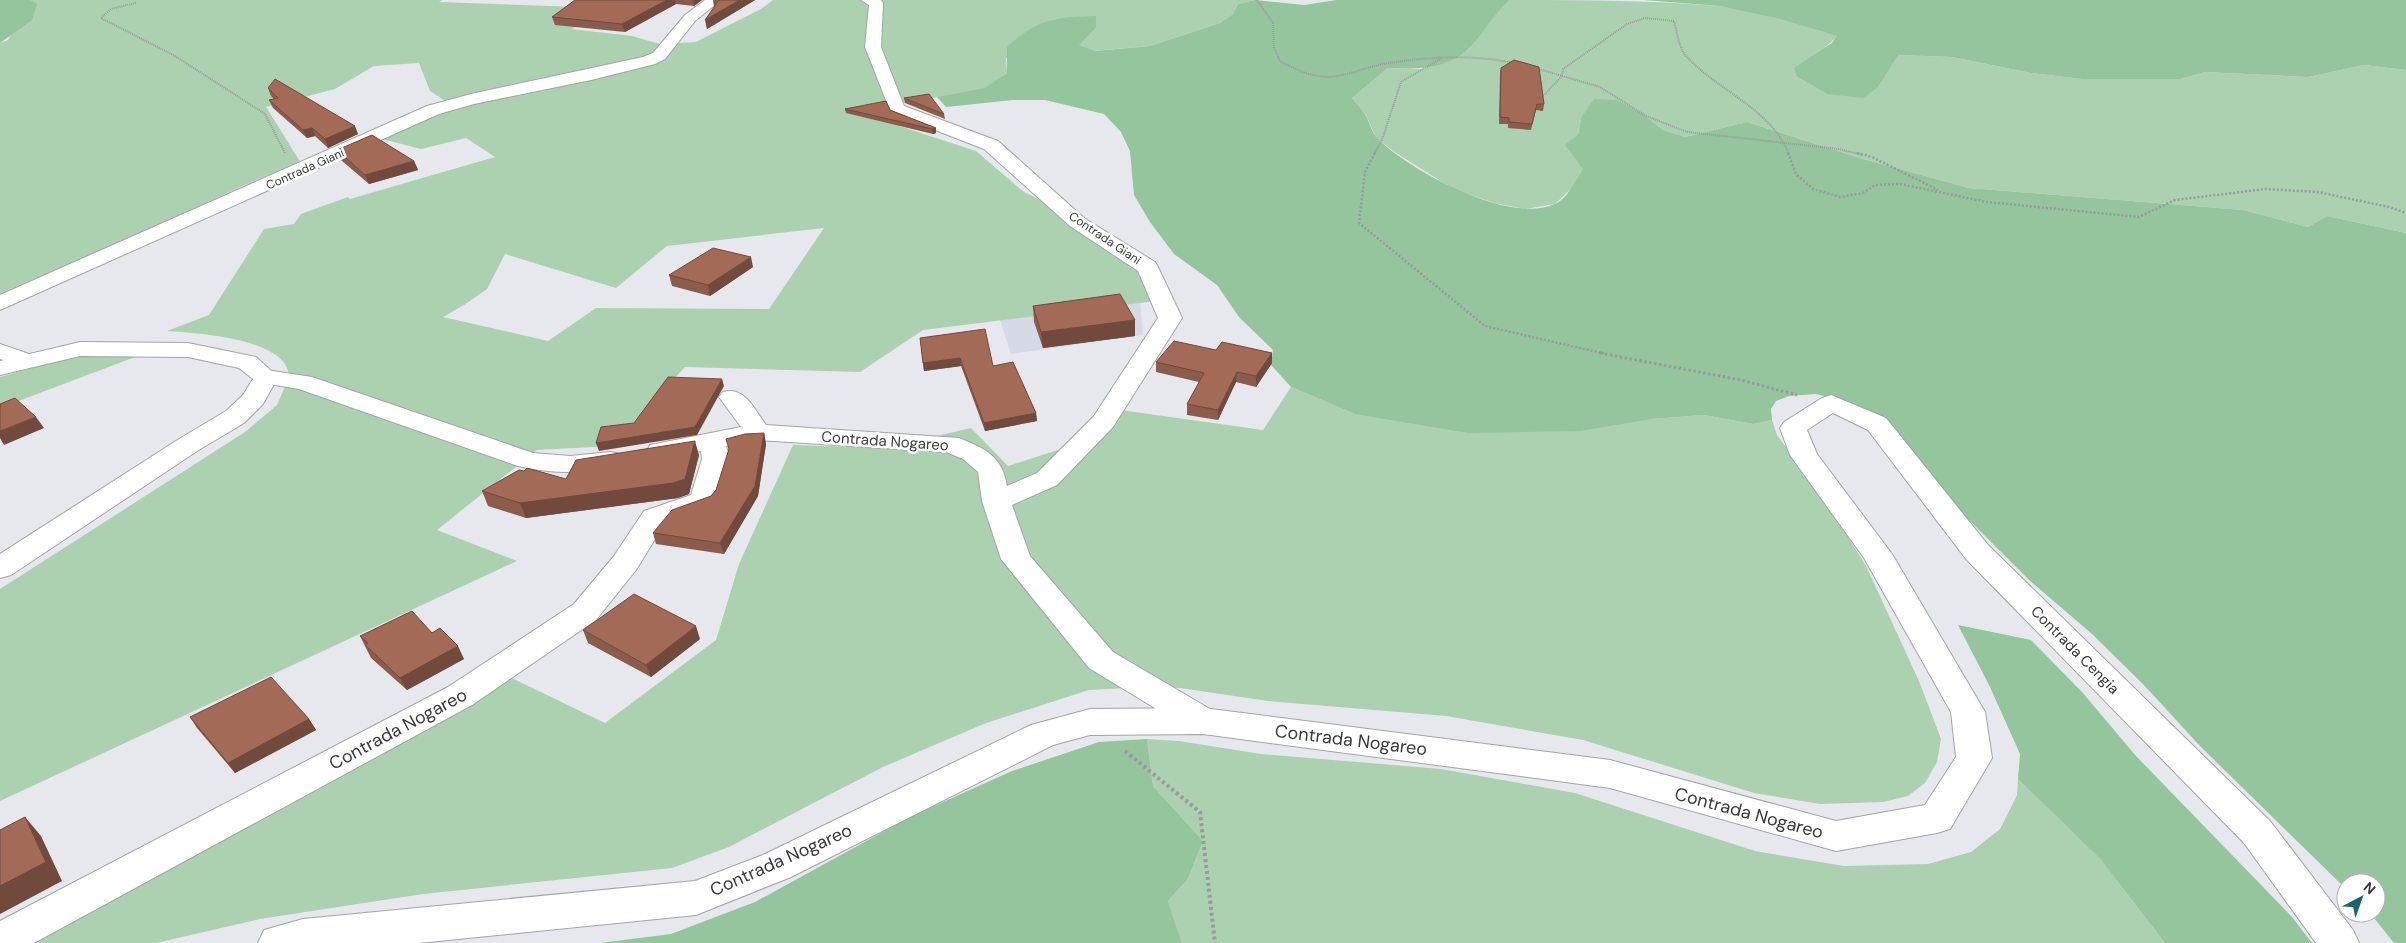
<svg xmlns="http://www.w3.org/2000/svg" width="2406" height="943" viewBox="0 0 2406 943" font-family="'DM Sans',sans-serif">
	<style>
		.built { fill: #d5dae6 }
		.green { fill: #acd1b1; fill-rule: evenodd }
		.forest { fill: #94c59c }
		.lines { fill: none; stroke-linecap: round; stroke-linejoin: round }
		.minor-casing { stroke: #a2a4a8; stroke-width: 2 }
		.tertiary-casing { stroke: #a2a4a8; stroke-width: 2 }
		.path-far3 { stroke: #989a9d; stroke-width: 2; stroke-dasharray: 1 1; stroke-linecap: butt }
		.path-far2 { stroke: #989a9d; stroke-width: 2.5; stroke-dasharray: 2 2; stroke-linecap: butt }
		.path-far1 { stroke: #989a9d; stroke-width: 3; stroke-dasharray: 2.5 2.5; stroke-linecap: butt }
		.path { stroke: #989a9d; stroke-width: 4; stroke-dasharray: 3 3; stroke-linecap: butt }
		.minor { fill: #fff; fill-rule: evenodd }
		.tertiary { fill: #fff; fill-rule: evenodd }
		.wall { fill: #8b5b4b }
		.shaded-wall { fill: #714a3d }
		.building { fill: #a26a57; stroke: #714a3d }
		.labels { text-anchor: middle; stroke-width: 5; stroke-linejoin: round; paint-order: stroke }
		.far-street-label { font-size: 12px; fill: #393a3b; stroke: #fff }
		.street-label { font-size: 15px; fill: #393a3b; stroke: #fff }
		.near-street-label { font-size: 18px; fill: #393a3b; stroke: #fff }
	</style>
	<rect width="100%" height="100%" fill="#e6e8ed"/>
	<!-- built -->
	<polygon class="built" points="1140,301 1143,335 1011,354 1000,320"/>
	<!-- green -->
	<g class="green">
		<path d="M26,0H443L439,2L606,8L572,29L632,36L660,44L696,42L761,9L773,0H1255L1238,4L1233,14L1220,23L1150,46L1094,51L1078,45L1096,28L1006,58L1007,73L985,89L874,108L890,123L976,151L1024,192L1084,221L1127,246L1156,301L923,330L860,372L685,367L612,446L537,450L437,530L517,561L0,801V589L245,432L277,405L289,378C290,338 195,333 167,331L209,315L264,229L294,224L301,214L348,197L350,199L495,157L466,138L421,149L382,139L447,102L430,91L419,63L374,66L335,89L266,107L301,163L242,186L0,299V43L8,40L30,0ZM824,228L769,309L596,308L548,341L443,317L464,305L487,289L505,254L616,288L667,246Z"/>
		<path d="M1510,0C1579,0 1650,0 1719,6C1760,11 1799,25 1838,36L1821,51L1795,68L1797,77L1827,94L1878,87L1897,55L1952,57L2031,73L2082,79H2181L2205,72L2308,77L2364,65L2406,70V233L2327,216L2308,227L2243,210L1969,188L1863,159L1747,122L1685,137L1663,130L1644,115L1581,118L1578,135L1583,169L1573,187L1555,204L1525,209L1494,203L1455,190L1396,153L1376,138L1366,115L1352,98L1388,68L1424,69L1469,48L1498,10Z"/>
		<polygon points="107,354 135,357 0,408 0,377 64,359"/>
		<polygon points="1291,387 1355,414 1651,419 1704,415 1753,424 1772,420 1777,435 1827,503 1866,566 1919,681 1941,739 1937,762 1925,783 1908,796 1883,802 1820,804 1754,793 1583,740 1446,716 1268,701 1180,688 1150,687 1089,690 986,723 883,767 729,847 672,868 423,894 260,919 156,943 0,943 495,670 605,723 716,640 739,564 793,445 885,448 971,428 1008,466 1073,445 1106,408 1263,430"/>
		<polygon points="1147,739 1179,741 1261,754 1441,769 1575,793 1755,851 1844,866 1928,864 1971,852 2000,829 2017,795 2018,779 2101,860 2165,943 1182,943 1168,901 1188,879 1203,841 1153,786"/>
	</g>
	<!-- forest -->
	<g class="forest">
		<polygon points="0,0 30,0 37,4 32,20 0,43"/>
		<path d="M1255,0L1304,5L1337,0H1510C1493,14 1484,33 1469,48C1446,70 1418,69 1388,68L1352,98C1356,103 1362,109 1366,116C1370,123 1372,134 1378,139C1411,171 1509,225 1555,204C1567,199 1576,180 1583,169L1565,145L1578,135L1581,118L1594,99L1617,100L1644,115L1663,130L1685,137L1747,122L1863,159L1969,188L2243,210L2308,227L2327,216L2406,233V943H2394L2370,913H2376V883H2346V889L2200,746L2143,684L2092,634L2028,579L1928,479L1829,397L1816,394L1789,396L1776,401L1771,409L1772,420L1753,424L1704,415L1651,419L1580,431L1468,433L1355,414L1291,387L1271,365L1273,350L1239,317L1217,285L1174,254L1150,222L1134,195L1130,151L1121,132L1104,114L1045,100H1013L946,107L937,97L985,88L1007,73V47C1037,19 1056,17 1096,16V28L1079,45L1095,51L1150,46L1220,23L1233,14L1238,4Z"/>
		<polygon points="1644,0 2406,0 2406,70 2364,65 2308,77 2205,72 2181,79 2082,79 2031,73 1952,57 1898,55 1878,87 1863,98 1827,94 1797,77 1794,68 1832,43 1837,36 1776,18 1720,6"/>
		<polygon points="1958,625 2031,640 2082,692 2136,756 2292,917 2312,943 2165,943 2101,860 2018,779 2020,754 1990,687"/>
		<polygon points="1147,739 1153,786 1203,841 1188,879 1168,901 1182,943 600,943 671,934 755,902 912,816 1012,771 1099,742"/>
	</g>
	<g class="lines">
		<!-- minor casing -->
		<g class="minor-casing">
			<g id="minor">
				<polygon points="705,0 721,0 695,21 665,59 655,64 591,80 474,104 439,114 0,310 0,295 427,106 471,94 643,57 653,53 685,15"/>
				<path d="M861,0H881L883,3L881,47L904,106L998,141L1084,218L1155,262L1158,267L1182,318L1113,427L1057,485L1012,505L1030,556L1113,652L1215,712L1220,721L1215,730L1203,734L1191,730L1089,668L1001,559L982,501L978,472L963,459L946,452L758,440L726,446L730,459L717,500L713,506L665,523L636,570L596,620L472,705L34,943H0V921L448,687L574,604L614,556L644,511L691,495L702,459L701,451L660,459L650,457L647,451L650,445L741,427L719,397L723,392C745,386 754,409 766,425L959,438C986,449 1002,456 1007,486L1037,473L1094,416L1158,318L1138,271L1070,226L984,149L891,113L865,47L869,5Z"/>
				<polygon points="0,344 35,356 38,361 35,366 26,368 0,359"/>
				<path d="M266,370L312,377L533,453L570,456L611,452L621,454L625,460L621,466C587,474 552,474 518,466L299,389L257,382L254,377L257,372Z"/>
			</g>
		</g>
		<!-- tertiary casing -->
		<g class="tertiary-casing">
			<g id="tertiary">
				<polygon points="80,342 188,343 256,357 278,377 263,404 244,423 197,451 11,575 0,578 0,554 179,439 226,411 243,395 253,379 239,368 188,357 80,356 0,375 0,361"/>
				<polygon points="1831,395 1886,418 1988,545 2270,821 2353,930 2359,943 2316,943 2244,843 1966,559 1868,430 1833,413 1807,430 1817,454 1892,554 1985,712 1992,758 1950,829 1937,833 1836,851 1610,788 1203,734 1090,735 1053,745 791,877 696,915 419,943 258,943 264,930 303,919 695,881 763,855 1031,725 1090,709 1203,708 1610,760 1836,821 1925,805 1956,757 1951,712 1864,558 1790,455 1780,428 1784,422 1822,398"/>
			</g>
		</g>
		<!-- path-far3 -->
		<g class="path-far3">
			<path d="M1257,0L1273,23L1274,48L1280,61C1335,92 1343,69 1396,62C1436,56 1475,55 1514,63"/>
			<polyline points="136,3 111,9 101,18 175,56 265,114 285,153"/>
			<polyline points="1535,68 1600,87 1646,116 1687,132 1839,149 1863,155"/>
			<path d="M1543,96L1562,76L1563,69L1627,24L1645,18L1674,21C1677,31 1679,50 1687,57C1717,90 1773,110 1789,155"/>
			<polyline points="1374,155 1383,137 1401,82 1442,58"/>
		</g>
		<!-- path-far2 -->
		<g class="path-far2">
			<polyline points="1375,153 1365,172 1359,223 1485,326 1606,354"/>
			<polyline points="1788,153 1796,174 1813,189 1840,197 1863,193 1875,185 1900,184 1987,202 2139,217 2175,200 2266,189 2318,192 2389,207 2406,213"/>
			<polyline points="1857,153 1872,157 1938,190"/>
		</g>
		<!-- path-far1 -->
		<polyline class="path-far1" points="1600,353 1741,380 1797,395"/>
		<!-- path -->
		<polyline class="path" points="1125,751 1200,812 1215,943"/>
		<!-- minor -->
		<use href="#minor" class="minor"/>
		<!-- tertiary -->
		<use href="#tertiary" class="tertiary"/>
	</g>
	<!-- wall -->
	<g class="wall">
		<polygon points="575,0 702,0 694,6 676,4 625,32 555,25 552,17"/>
		<polygon points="713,0 755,0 707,29 714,7"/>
		<polygon points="1501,68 1544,104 1543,111 1536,110 1531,130 1508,128 1508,124 1499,124 1500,74"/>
		<polygon points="268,88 358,134 328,148 315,136 307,138 273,108 269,100 274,99 271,96"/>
		<polygon points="904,98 944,114 945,119 905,103"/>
		<polygon points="845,109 890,110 936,128 936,133 933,134 846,113"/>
		<polygon points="337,150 414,161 418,170 369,184 341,160"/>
		<polygon points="753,267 710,296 672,286 669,275"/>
		<polygon points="1033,306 1135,320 1135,336 1043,348 1034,322"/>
		<polygon points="920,338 993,366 1036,413 1037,421 985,431 961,366 924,371"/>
		<polygon points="1216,350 1272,353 1272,363 1256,387 1236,382 1218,420 1187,415 1187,404 1199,382 1156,372 1156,362"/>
		<polygon points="764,433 766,444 758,496 724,554 656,544 653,533 711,496 716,490 729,449"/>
		<polygon points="699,455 689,494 678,498 526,518 488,506 482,491 566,479"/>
		<polygon points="583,630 700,639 651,677 588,643"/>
		<polygon points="432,633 464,659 407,690 371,658 360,636"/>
		<polygon points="190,717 309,719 316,730 235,773 197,728"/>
	</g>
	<!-- shaded-wall -->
	<g class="shaded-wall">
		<polygon points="667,0 675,0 676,4 625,32 622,24"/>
		<polygon points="693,0 702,0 694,6"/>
		<polygon points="740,0 755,0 707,29 705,20"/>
		<polygon points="355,126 358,134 328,148 325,139"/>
		<polygon points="312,128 315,136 307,138 303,130"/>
		<polygon points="936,128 936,133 933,134 932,129"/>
		<polygon points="414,161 418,170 369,184 365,175"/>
		<polygon points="751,257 753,267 710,296 708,285"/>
		<polygon points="1135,320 1135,336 1043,348 1041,332"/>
		<polygon points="1272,353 1272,363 1256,387 1256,376"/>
		<polygon points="960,358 961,366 924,371 923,363"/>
		<polygon points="1237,372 1236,382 1218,420 1218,410"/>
		<polygon points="722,379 724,386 697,435 599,451 596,443"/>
		<polygon points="1036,413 1037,421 985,431 984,423"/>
		<polygon points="36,417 44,428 4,445 0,438 0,431"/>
		<polygon points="764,433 766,444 758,496 724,554 720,543"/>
		<polygon points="695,441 699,455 689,494 678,498 526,518 520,503"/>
		<polygon points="696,626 700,639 651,677 646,665"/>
		<polygon points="458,646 464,659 407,690 400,678"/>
		<polygon points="309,719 316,730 235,773 228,763"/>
		<polygon points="25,817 41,836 62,881 0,914 0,886"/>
	</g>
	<!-- building -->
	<g class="building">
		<polygon points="575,0 667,0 622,24 552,17"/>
		<polygon points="718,0 740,0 705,20 719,0"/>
		<polygon points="1514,60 1539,67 1544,104 1537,104 1532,124 1509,122 1509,118 1500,117 1501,68"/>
		<polygon points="275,79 355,126 325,139 312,128 303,130 269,100 278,98 268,88"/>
		<polygon points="929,94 944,114 904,98"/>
		<polygon points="886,101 890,110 936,128 932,129 845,109"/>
		<polygon points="372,135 414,161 365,175 337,150"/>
		<polygon points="713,248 751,257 708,285 669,275"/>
		<polygon points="1120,294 1135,320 1041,332 1033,306"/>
		<polygon points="985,329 993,366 1013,362 1036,413 984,423 960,358 923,363 920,338"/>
		<polygon points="1174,341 1216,350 1222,342 1272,353 1256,376 1237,372 1218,410 1187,404 1204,373 1156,362"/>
		<polygon points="668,377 722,379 695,427 596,443 601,427 634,423"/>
		<polygon points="15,398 36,417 0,431 0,404"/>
		<polygon points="764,433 755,486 720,543 653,533 672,510 711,496 716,490 729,449 726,439 745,434"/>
		<polygon points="695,441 685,479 673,483 520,503 482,491 519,470 524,471 527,468 566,479 576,460"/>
		<polygon points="634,594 696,626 646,665 583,630"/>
		<polygon points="412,611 432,633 440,628 458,646 400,678 365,645 368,643 360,636"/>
		<polygon points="271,677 309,719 228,763 190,717"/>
		<polygon points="25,817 46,862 0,886 0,830"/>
	</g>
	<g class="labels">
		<!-- far-street labels -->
		<g class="far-street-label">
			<text transform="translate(305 169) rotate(-24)" y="4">Contrada Giani</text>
			<text transform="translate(1105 238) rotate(34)" y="4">Contrada Giani</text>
		</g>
		<!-- street labels -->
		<g class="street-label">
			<text transform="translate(885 441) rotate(4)" y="5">Contrada Nogareo</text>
			<text transform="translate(2075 650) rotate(45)" y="5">Contrada Cengia</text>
		</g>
		<!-- near-street labels -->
		<g class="near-street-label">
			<text transform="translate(398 729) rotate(-28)" y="6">Contrada Nogareo</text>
			<text transform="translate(1351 740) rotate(7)" y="6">Contrada Nogareo</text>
			<text transform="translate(1749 813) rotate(15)" y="6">Contrada Nogareo</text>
			<text transform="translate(781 860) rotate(-24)" y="6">Contrada Nogareo</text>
		</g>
	</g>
	<!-- north arrow -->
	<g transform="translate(2361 898) rotate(41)"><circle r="24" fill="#ffffff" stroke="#b0b0b1"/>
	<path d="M0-4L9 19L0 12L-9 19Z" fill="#17656c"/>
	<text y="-8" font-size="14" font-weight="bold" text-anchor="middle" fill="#393a3b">N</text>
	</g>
</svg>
